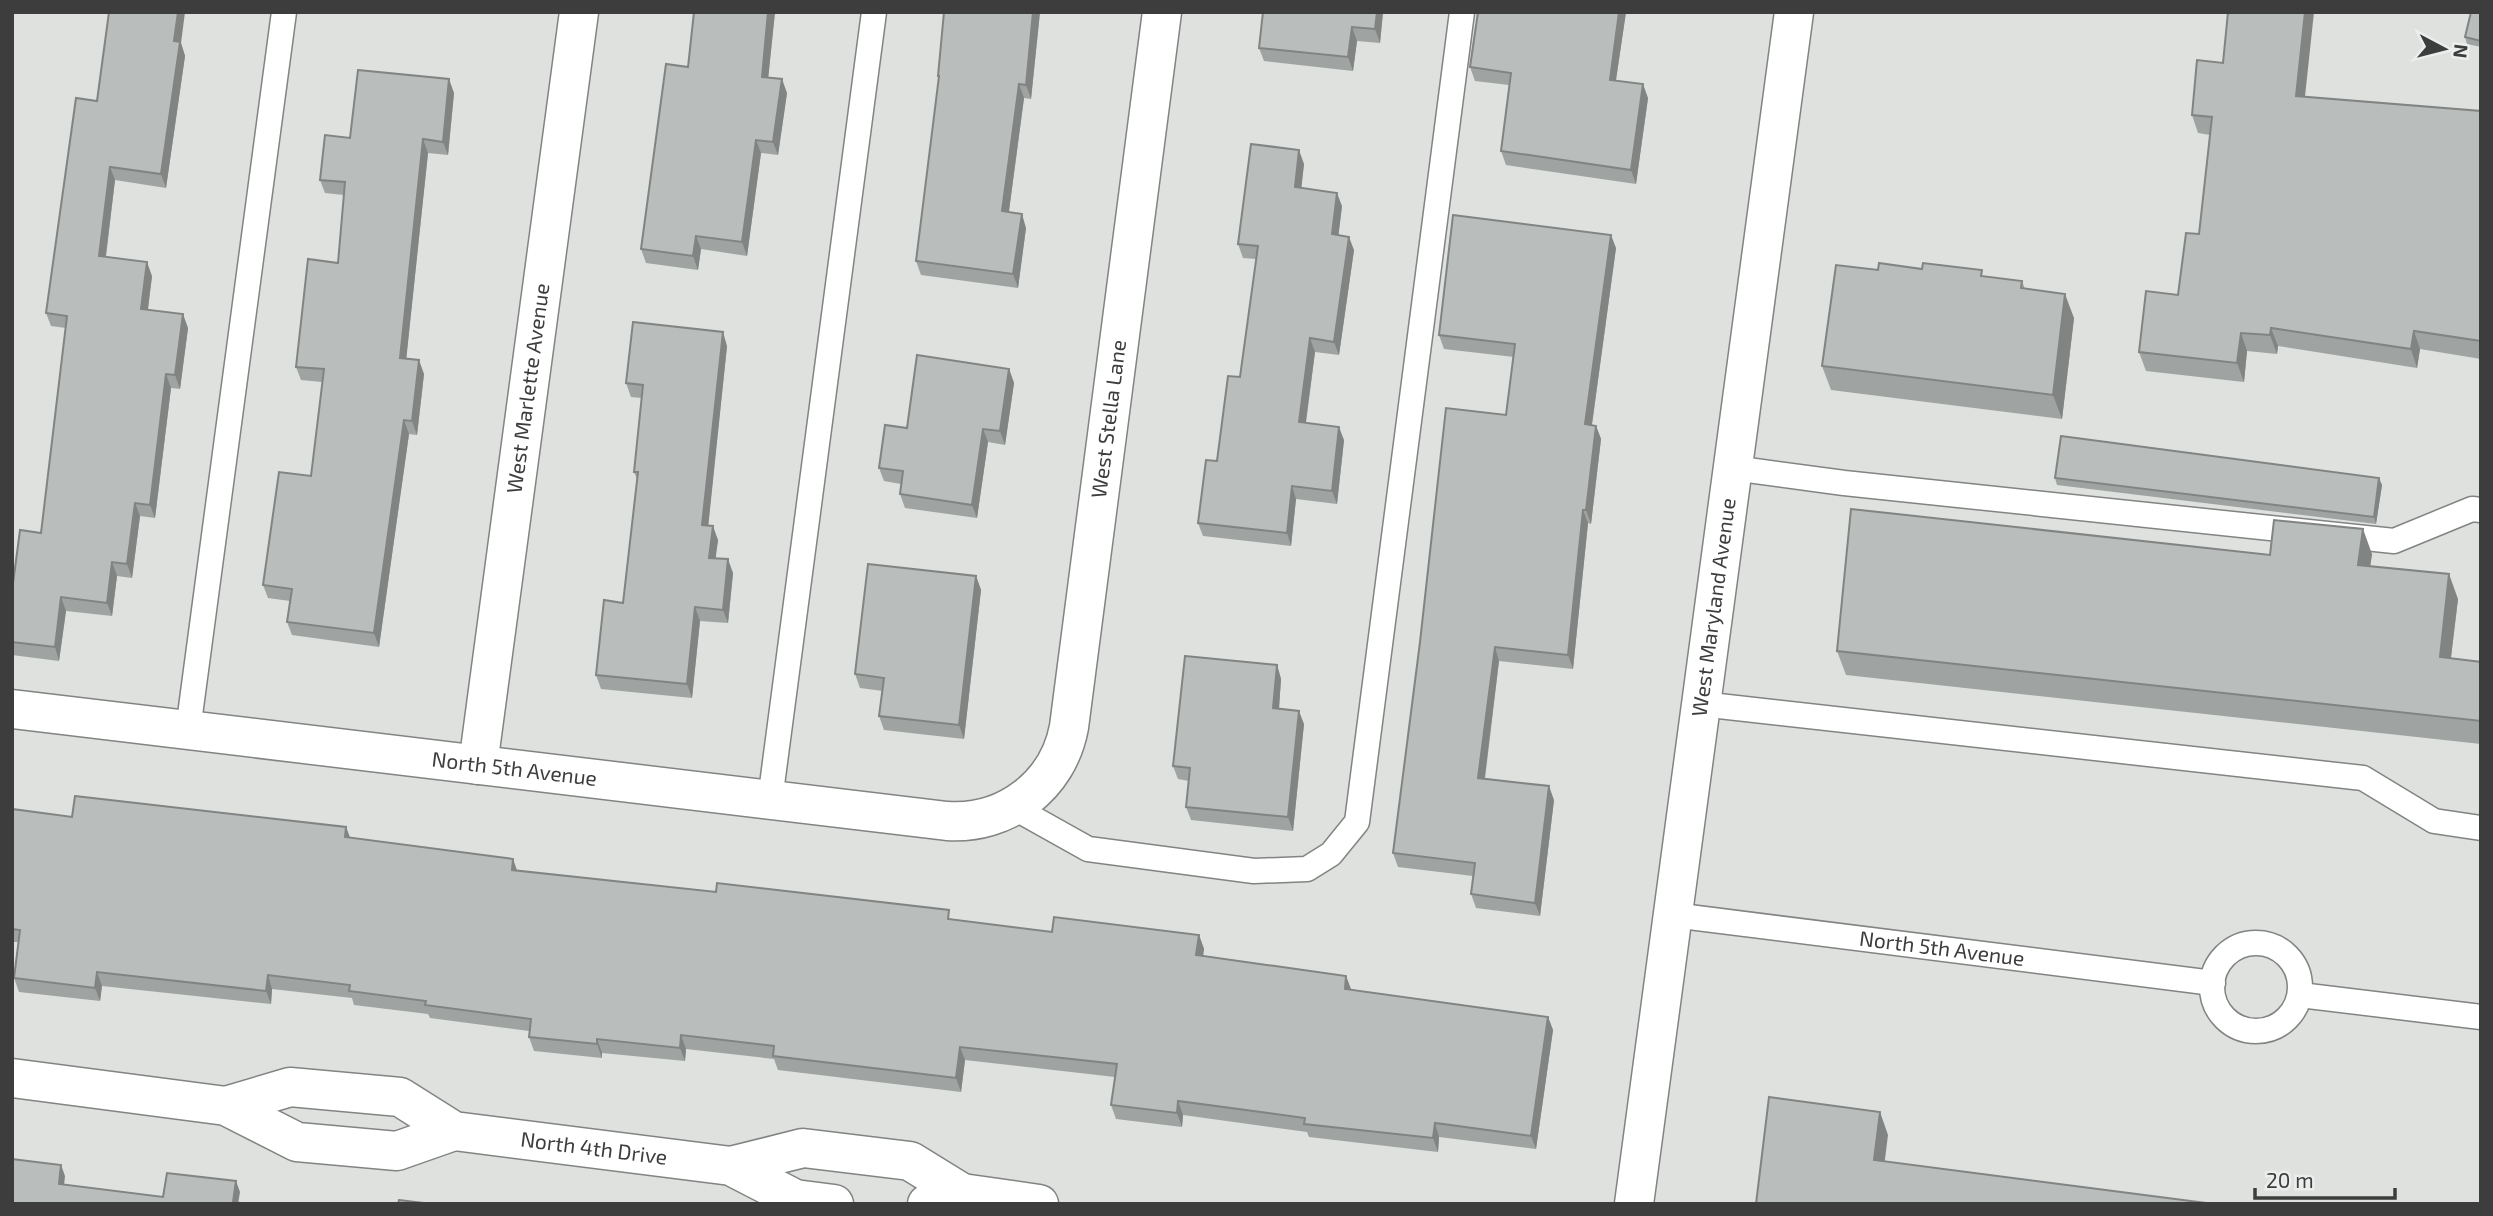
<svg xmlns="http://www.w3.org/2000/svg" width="2493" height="1216" viewBox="0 0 2493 1216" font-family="'Exo 2',sans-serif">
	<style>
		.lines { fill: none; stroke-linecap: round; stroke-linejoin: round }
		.service-casing { stroke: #818482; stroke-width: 27 }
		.minor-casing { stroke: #818482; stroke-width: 41 }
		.tertiary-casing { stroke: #818482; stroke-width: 41 }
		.service { stroke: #fff; stroke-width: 24 }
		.minor { stroke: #fff; stroke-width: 38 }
		.tertiary { stroke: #fff; stroke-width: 38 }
		.wall { fill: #9fa3a2 }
		.shaded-wall { fill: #828484 }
		.building { fill: #b9bdbc; stroke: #828484; stroke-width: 2 }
		.labels { text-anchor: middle; stroke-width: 7; stroke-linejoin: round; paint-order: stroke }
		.street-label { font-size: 21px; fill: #3c3d3c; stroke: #ebeeec }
	</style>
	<rect width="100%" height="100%" fill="#dee1de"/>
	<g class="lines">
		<!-- service casing -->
		<g class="service-casing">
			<g id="service">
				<polyline points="1733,468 1844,483 2394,541 2472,509 2481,510"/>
				<polyline points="1701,704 2363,778 2434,821 2481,828"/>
				<polyline points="188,730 284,12"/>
				<polyline points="770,800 874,12"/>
				<polyline points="1013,807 1088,849 1254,871 1307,869 1331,854 1357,822 1462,12"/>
				<path id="s1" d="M1673,915L2213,983"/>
				<circle cx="2256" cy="987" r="44"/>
				<polyline points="2300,995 2481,1017"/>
			</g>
		</g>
		<!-- minor casing -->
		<g class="minor-casing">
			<g id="minor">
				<path id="s2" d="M12,709L947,821C1006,825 1058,786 1069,727L1162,12"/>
				<path id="s3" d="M478,765L579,12"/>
				<polyline points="12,1078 226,1106 297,1142 397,1151 454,1131"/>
				<path id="s4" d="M226,1106L290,1087L400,1097L454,1131L731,1166L795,1199L834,1204"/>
				<polyline points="731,1166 803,1148 910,1161 962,1193"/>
				<polyline points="927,1204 962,1193 1039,1204"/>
			</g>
		</g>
		<!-- tertiary casing -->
		<g class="tertiary-casing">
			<g id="tertiary">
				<path id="s5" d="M1634,1204L1794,12"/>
			</g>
		</g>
		<!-- service -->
		<use href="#service" class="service"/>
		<!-- minor -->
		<use href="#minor" class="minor"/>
		<!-- tertiary -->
		<use href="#tertiary" class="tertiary"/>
	</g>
	<!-- wall -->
	<g class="wall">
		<polygon points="694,12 775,12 768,78 787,93 778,155 761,153 747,256 701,249 698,270 646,263 641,249 688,67"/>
		<polygon points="937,12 1040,12 1031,99 1024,98 1009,212 1026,228 1018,288 921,275 916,261 939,80 938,76 944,13"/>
		<polygon points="1263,12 1383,12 1380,43 1357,41 1353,71 1264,61 1259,48"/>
		<polygon points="1626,12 1616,80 1648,98 1636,184 1506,165 1501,151 1509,85 1475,81 1470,67"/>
		<polygon points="2481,12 2481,47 2467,44 2465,37"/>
		<polygon points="181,43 185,56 166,188 115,180 106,257 152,276 148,310 188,328 180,389 171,388 155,518 140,516 132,578 117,576 112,616 66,611 59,661 12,655 12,591 41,533 66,328 51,326 46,313 97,101"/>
		<polygon points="454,93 448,155 428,153 406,359 424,374 417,435 409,434 379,647 292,635 287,622 290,601 268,598 263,585 311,476 322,382 301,380 296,367 338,263 344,195 325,193 320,180 350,138"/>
		<polygon points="2305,97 2481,111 2481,359 2420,349 2417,368 2278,346 2277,354 2247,351 2244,382 2146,371 2139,352 2178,295 2199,234 2210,135 2198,133 2192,115"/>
		<polygon points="1304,164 1301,188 1342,206 1338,235 1354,250 1339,355 1315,352 1306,423 1344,440 1337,504 1296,499 1291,546 1203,536 1198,523 1217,461 1240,377 1256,259 1243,258 1238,244"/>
		<polygon points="1616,248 1592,425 1596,426 1601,439 1591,524 1588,523 1573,669 1499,661 1485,779 1554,800 1540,916 1476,908 1471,894 1473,876 1398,867 1393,853 1420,642 1506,415 1514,357 1444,349 1439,335"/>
		<polygon points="1878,270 1984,276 2022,281 2025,289 2074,318 2062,419 1831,390 1822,366"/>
		<polygon points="727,346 708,525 718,540 715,558 733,573 728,623 700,621 692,698 601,689 596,675 623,603 637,479 634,472 642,398 631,397 626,383"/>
		<polygon points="1009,369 1014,383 1005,445 988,442 977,518 905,508 900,494 901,484 884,481 879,468 907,428"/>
		<polygon points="2055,478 2382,485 2376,524 2057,485"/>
		<polygon points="2372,554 2370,566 2458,599 2451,658 2481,662 2481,744 1846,675 1837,651 2270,555"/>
		<polygon points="976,576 981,590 964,739 884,730 879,716 883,691 860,688 855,674"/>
		<polygon points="1277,665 1281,679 1279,709 1304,724 1293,831 1191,820 1186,807 1189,781 1178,779 1173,766"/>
		<polygon points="12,809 72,817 346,827 350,837 518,871 953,919 1052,932 1199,935 1204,949 1203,956 1346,976 1351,990 1548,1017 1553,1030 1536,1149 1439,1137 1438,1152 1309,1137 1307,1132 1183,1115 1182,1127 1116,1119 1111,1105 1115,1077 965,1060 961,1092 778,1070 774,1059 686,1049 685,1061 602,1053 602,1058 534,1051 529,1037 529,1031 430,1018 428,1014 354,1005 352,998 272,989 271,1004 102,986 100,1001 19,992 14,978 18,942 12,942"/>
	</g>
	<!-- shaded-wall -->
	<g class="shaded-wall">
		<polygon points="178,12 185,12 181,43 185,56 166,188 161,174 174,41"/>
		<polygon points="768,12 775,12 767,90 762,77"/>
		<polygon points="1033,12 1040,12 1031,99 1026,85"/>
		<polygon points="1377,12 1383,12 1380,43 1375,29"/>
		<polygon points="1619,12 1626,12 1614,93 1610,80"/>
		<polygon points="2305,12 2314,12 2303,115 2296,96"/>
		<polygon points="1352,27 1357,41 1353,71 1348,57"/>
		<polygon points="449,79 454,93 448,155 443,142"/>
		<polygon points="782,79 787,93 778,155 773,142"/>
		<polygon points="1019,84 1024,98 1007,225 1002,211"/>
		<polygon points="1643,84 1648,98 1636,184 1631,170"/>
		<polygon points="423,139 428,153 405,371 400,358"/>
		<polygon points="756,140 761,153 747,256 742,242"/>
		<polygon points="1299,150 1304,164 1300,200 1295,187"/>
		<polygon points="110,167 115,180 104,270 99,256"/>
		<polygon points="1337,193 1342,206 1337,248 1332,234"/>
		<polygon points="1022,214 1026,228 1018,288 1013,274"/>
		<polygon points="1611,235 1616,248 1590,438 1585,424"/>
		<polygon points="696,236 701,249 698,270 693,256"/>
		<polygon points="1349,237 1354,250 1339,355 1334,342"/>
		<polygon points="147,262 152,276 146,323 141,309"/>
		<polygon points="2065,294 2074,318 2062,419 2053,395"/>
		<polygon points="183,314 188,328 180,389 175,375"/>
		<polygon points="2271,328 2278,346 2277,354 2270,335"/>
		<polygon points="2414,331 2420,349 2417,368 2411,349"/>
		<polygon points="723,332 727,346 707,538 702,525"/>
		<polygon points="2241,333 2247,351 2244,382 2237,363"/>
		<polygon points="1310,338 1315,352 1304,435 1299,422"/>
		<polygon points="419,360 424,374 417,435 412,421"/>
		<polygon points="1009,369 1014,383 1005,445 1000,431"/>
		<polygon points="166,374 171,388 155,518 150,505"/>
		<polygon points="404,420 409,434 379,647 374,633"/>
		<polygon points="1596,426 1601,439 1591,524 1586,510"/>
		<polygon points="1339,427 1344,440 1337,504 1332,491"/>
		<polygon points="983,429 988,442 977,518 972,505"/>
		<polygon points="2379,478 2382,485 2376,524 2374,517"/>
		<polygon points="1292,486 1296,499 1291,546 1287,533"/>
		<polygon points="135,503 140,516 132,578 127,564"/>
		<polygon points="1583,510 1588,523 1573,669 1568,655"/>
		<polygon points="713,526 718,540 714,571 709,558"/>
		<polygon points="2363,529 2372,554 2367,589 2358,565"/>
		<polygon points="728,559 733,573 728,623 723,610"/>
		<polygon points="112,562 117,576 112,616 107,603"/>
		<polygon points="2449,574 2458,599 2448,681 2440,657"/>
		<polygon points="976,576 981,590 964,739 959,725"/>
		<polygon points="61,597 66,611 59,661 55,647"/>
		<polygon points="695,607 700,621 692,698 687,684"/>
		<polygon points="1495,647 1499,661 1483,791 1478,778"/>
		<polygon points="1277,665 1281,679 1278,722 1273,708"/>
		<polygon points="1299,711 1304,724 1293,831 1288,817"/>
		<polygon points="1549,786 1554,800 1540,916 1535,903"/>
		<polygon points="346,827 351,841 345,837"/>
		<polygon points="513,859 518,873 512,870"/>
		<polygon points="1199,935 1204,949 1201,969 1196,955"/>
		<polygon points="97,972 102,986 100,1001 95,988"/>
		<polygon points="268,975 272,989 271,1004 266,991"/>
		<polygon points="1346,976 1351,989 1350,1003 1345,989"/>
		<polygon points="1548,1017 1553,1030 1536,1149 1531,1136"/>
		<polygon points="681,1035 686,1049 685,1061 680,1048"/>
		<polygon points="597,1039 602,1053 602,1058 597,1044"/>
		<polygon points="960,1047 965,1060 961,1092 956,1078"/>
		<polygon points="1178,1101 1183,1115 1182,1127 1177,1113"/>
		<polygon points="1880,1112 1888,1135 1882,1183 1874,1160"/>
		<polygon points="1435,1123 1439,1137 1438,1152 1433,1138"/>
		<polygon points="61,1165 65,1176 63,1195 59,1184"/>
		<polygon points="236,1181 240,1192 238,1204 233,1202"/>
	</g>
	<!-- building -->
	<g class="building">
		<polygon points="109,12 178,12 174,41 180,42 161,174 110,167 99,256 147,262 141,309 183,314 175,375 166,374 150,505 135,503 127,564 112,562 107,603 61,597 55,647 12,642 12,591 20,530 41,533 67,316 46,313 76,98 97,101"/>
		<polygon points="694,12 768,12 762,77 782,79 773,142 756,140 742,242 696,236 693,256 641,249 666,64 688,67"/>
		<polygon points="944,12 1033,12 1026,85 1019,84 1002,211 1022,214 1013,274 916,261 939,76 938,76"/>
		<polygon points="1263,12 1377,12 1375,29 1352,27 1348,57 1259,48"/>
		<polygon points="1478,12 1619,12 1610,80 1643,84 1631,170 1501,151 1511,73 1470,67"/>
		<polygon points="2228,12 2305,12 2296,96 2481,111 2481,341 2414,331 2411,349 2271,328 2270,335 2241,333 2237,363 2139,352 2146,291 2178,295 2186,233 2199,234 2212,117 2192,115 2197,60 2223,63"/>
		<polygon points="2471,12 2481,12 2481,41 2465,37"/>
		<polygon points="358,70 449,79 443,142 423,139 400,358 419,360 412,421 404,420 374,633 287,622 292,589 263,585 279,472 311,476 324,369 296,367 308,259 338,263 345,182 320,180 325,135 350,138"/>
		<polygon points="1251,144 1299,150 1295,187 1337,193 1332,234 1349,237 1334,342 1310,338 1299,422 1339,427 1332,491 1292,486 1287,533 1198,523 1206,460 1217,461 1228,376 1240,377 1258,246 1238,244"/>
		<polygon points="1453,215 1611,235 1585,424 1596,426 1586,510 1583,510 1568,655 1495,647 1478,778 1549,786 1535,903 1471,894 1475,863 1393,853 1420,642 1446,408 1506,415 1515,344 1439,335"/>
		<polygon points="1879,263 1922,269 1923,263 1982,270 1981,276 2022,281 2021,288 2065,294 2053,395 1822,366 1836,265 1878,270"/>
		<polygon points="633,322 723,332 702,525 713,526 709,558 728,559 723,610 695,607 687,684 596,675 604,600 623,603 638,472 634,472 643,385 626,383"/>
		<polygon points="917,355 1009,369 1000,431 983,429 972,505 900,494 903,471 879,468 885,425 907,428"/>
		<polygon points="2061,436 2379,478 2374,517 2055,478"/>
		<polygon points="1851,509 2270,555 2274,520 2363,529 2358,565 2449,574 2440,657 2481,662 2481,721 1837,651"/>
		<polygon points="868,564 976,576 959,725 879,716 884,678 855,674"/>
		<polygon points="1185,656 1277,665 1273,708 1299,711 1288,817 1186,807 1190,768 1173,766"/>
		<polygon points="75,796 346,827 345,837 513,859 512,870 716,892 717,883 949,910 948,919 1052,932 1054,917 1199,935 1196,955 1346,976 1345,989 1548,1017 1531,1136 1435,1123 1433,1138 1304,1124 1305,1118 1178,1101 1177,1113 1111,1105 1117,1064 960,1047 956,1078 773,1056 774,1046 681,1035 680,1048 597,1039 597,1044 529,1037 531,1019 425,1005 426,1001 349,991 350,985 268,975 266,991 97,972 95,988 14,978 20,930 12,929 12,809 72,817"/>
		<polygon points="1769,1097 1880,1112 1874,1160 2214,1204 1756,1204"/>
		<polygon points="12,1159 61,1165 59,1184 163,1197 167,1173 236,1181 233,1202 248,1204 12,1204"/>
		<polygon points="399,1200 432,1204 398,1204"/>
	</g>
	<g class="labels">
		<!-- street labels -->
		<g class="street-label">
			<text dy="7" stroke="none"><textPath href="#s3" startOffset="380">West Marlette Avenue</textPath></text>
			<text dy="7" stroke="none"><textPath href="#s2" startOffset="1421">West Stella Lane</textPath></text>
			<text dy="7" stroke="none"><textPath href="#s5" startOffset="602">West Maryland Avenue</textPath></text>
			<text dy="7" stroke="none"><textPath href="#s2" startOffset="506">North 5th Avenue</textPath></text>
			<text dy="7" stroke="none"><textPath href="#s1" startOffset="271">North 5th Avenue</textPath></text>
			<text dy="7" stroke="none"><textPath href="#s4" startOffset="382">North 4th Drive</textPath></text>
		</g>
	</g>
	<!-- border -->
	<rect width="2493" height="1216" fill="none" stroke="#3c3d3c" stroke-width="28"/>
	<!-- north arrow -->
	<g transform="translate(2444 49) rotate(97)" stroke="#ebeeec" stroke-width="5" paint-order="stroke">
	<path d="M0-5L12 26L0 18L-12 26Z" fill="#3c3d3c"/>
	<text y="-10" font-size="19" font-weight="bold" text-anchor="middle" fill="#3c3d3c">N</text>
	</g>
	<!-- scale -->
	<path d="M2255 1188v10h140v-10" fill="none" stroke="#3c3d3c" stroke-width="3.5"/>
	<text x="2266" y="1188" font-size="21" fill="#3c3d3c" stroke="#ebeeec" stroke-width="5" paint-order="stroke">20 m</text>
</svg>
